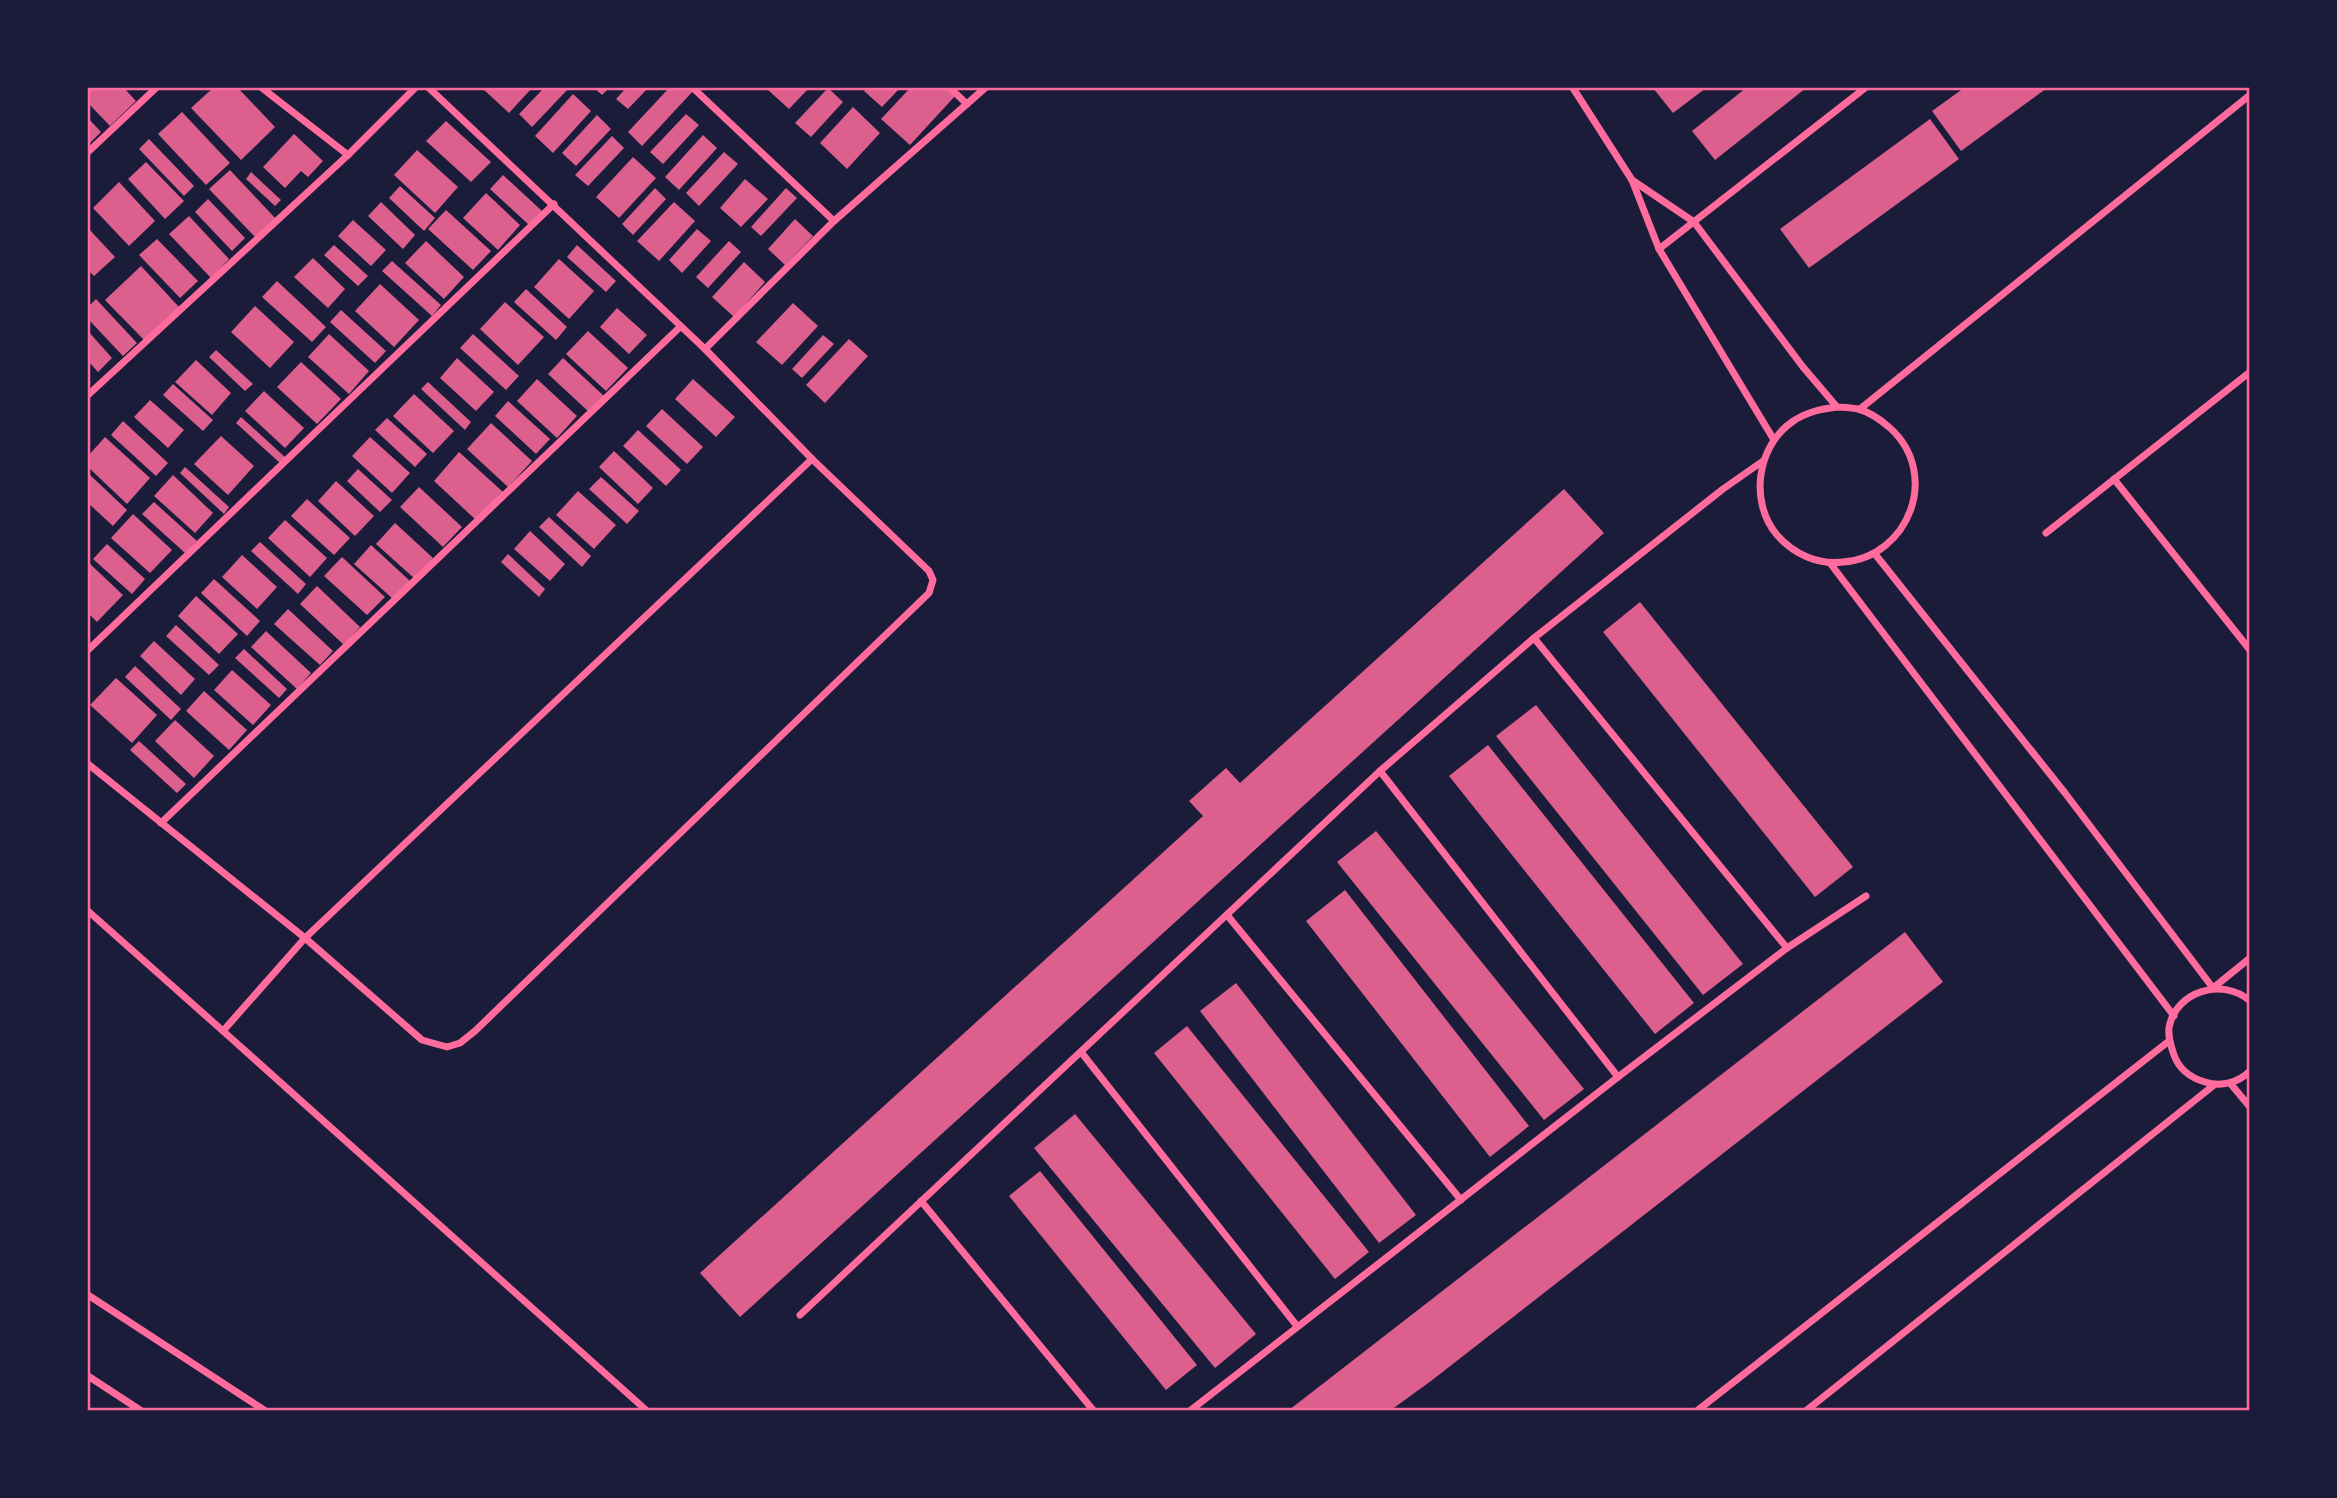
<svg xmlns="http://www.w3.org/2000/svg" width="2337" height="1498" viewBox="0 0 2337 1498" font-family="Poppins,sans-serif">
	<style>
		.building { fill: #dd5f8e }
		.lines { fill: none; stroke-linecap: round; stroke-linejoin: round }
		.minor { stroke: #ff6b9d; stroke-width: 7 }
		.neatline { fill: none; stroke: #ff6b9d; stroke-width: 2.5 }
	</style>
	<rect width="100%" height="100%" fill="#1b1b3a"/>
	<!-- building -->
	<g class="building">
		<polygon points="88,88 124,88 136,101 110,126 88,103"/>
		<polygon points="213,88 238,88 275,127 241,160 191,108"/>
		<polygon points="482,88 532,88 509,113"/>
		<polygon points="544,88 569,88 532,127 519,114"/>
		<polygon points="594,88 609,88 602,95"/>
		<polygon points="626,88 648,88 628,109 616,99"/>
		<polygon points="669,88 691,88 694,90 642,146 628,132"/>
		<polygon points="770,88 809,88 789,109 768,90"/>
		<polygon points="828,88 843,102 811,137 795,123"/>
		<polygon points="867,88 900,88 882,107 864,91"/>
		<polygon points="910,88 948,88 956,95 910,145 881,119"/>
		<polygon points="1653,88 1706,88 1673,113"/>
		<polygon points="1746,88 1806,88 1715,160 1692,131"/>
		<polygon points="1964,88 2047,88 1961,151 1932,111"/>
		<polygon points="573,94 591,111 553,153 535,136"/>
		<polygon points="853,107 880,133 847,169 820,143"/>
		<polygon points="182,112 230,163 206,185 158,134"/>
		<polygon points="686,114 699,125 663,164 650,152"/>
		<polygon points="597,115 611,129 576,166 562,153"/>
		<polygon points="88,118 101,132 88,145"/>
		<polygon points="1930,119 1959,159 1809,268 1780,229"/>
		<polygon points="446,121 491,162 471,182 426,141"/>
		<polygon points="294,134 323,161 308,177 301,171 285,188 263,167"/>
		<polygon points="703,135 717,148 679,190 665,177"/>
		<polygon points="612,136 624,148 588,186 575,175"/>
		<polygon points="149,139 194,186 184,196 139,149"/>
		<polygon points="417,150 458,187 435,213 394,175"/>
		<polygon points="724,152 738,164 699,206 686,193"/>
		<polygon points="633,157 656,178 619,218 596,197"/>
		<polygon points="146,162 184,201 165,219 128,179"/>
		<polygon points="230,170 276,219 256,238 209,189"/>
		<polygon points="251,172 281,200 275,206 246,179"/>
		<polygon points="503,175 542,211 529,225 490,189"/>
		<polygon points="745,179 768,199 741,227 720,208"/>
		<polygon points="119,182 155,221 129,246 93,208"/>
		<polygon points="400,186 435,218 424,231 389,198"/>
		<polygon points="655,188 666,199 633,235 622,224"/>
		<polygon points="786,188 797,198 761,236 751,227"/>
		<polygon points="486,193 520,225 498,250 463,218"/>
		<polygon points="208,199 245,238 232,251 195,212"/>
		<polygon points="381,202 415,235 403,249 368,216"/>
		<polygon points="674,202 695,221 659,261 637,241"/>
		<polygon points="446,210 491,251 473,270 428,229"/>
		<polygon points="189,216 229,259 211,278 169,234"/>
		<polygon points="795,219 813,236 785,265 768,249"/>
		<polygon points="353,220 386,250 371,266 338,236"/>
		<polygon points="88,228 115,257 94,276 88,270"/>
		<polygon points="697,229 711,241 682,273 669,260"/>
		<polygon points="157,239 198,281 180,298 139,255"/>
		<polygon points="426,241 464,277 444,299 405,263"/>
		<polygon points="729,241 741,252 708,288 696,277"/>
		<polygon points="334,245 368,276 358,286 324,255"/>
		<polygon points="577,245 616,281 606,292 567,257"/>
		<polygon points="313,258 345,289 328,308 294,277"/>
		<polygon points="559,259 594,291 569,319 534,287"/>
		<polygon points="392,261 441,305 432,316 382,271"/>
		<polygon points="744,262 765,282 734,317 712,297"/>
		<polygon points="141,266 179,307 145,341 105,300"/>
		<polygon points="277,281 326,327 312,342 262,297"/>
		<polygon points="380,284 419,320 394,347 355,311"/>
		<polygon points="526,289 567,327 556,340 514,302"/>
		<polygon points="96,299 137,343 123,356 88,319 88,307"/>
		<polygon points="505,302 544,337 518,365 480,329"/>
		<polygon points="793,303 818,326 782,365 756,342"/>
		<polygon points="255,306 294,342 270,368 231,332"/>
		<polygon points="617,308 647,335 629,354 600,327"/>
		<polygon points="341,310 386,351 375,363 330,322"/>
		<polygon points="88,331 112,358 98,372 88,361"/>
		<polygon points="588,331 628,368 606,391 566,354"/>
		<polygon points="329,334 369,371 349,394 308,357"/>
		<polygon points="473,334 519,376 506,390 460,348"/>
		<polygon points="823,335 834,344 802,378 792,369"/>
		<polygon points="849,339 868,356 825,403 806,385"/>
		<polygon points="216,350 253,384 245,391 209,357"/>
		<polygon points="457,358 494,392 476,411 440,378"/>
		<polygon points="563,358 604,396 589,412 548,374"/>
		<polygon points="196,360 231,393 212,415 175,382"/>
		<polygon points="301,362 341,399 317,424 277,387"/>
		<polygon points="537,379 577,416 557,438 517,401"/>
		<polygon points="693,379 735,417 716,437 675,399"/>
		<polygon points="428,382 471,422 465,430 421,389"/>
		<polygon points="173,384 213,420 203,431 163,395"/>
		<polygon points="264,391 304,428 285,448 245,411"/>
		<polygon points="414,394 454,431 433,453 393,416"/>
		<polygon points="150,400 184,430 168,448 134,417"/>
		<polygon points="508,401 550,439 536,454 495,416"/>
		<polygon points="662,409 703,447 687,464 646,426"/>
		<polygon points="241,417 286,458 281,464 236,423"/>
		<polygon points="387,418 427,454 415,467 375,430"/>
		<polygon points="123,421 168,463 156,476 111,435"/>
		<polygon points="491,423 532,461 508,487 467,449"/>
		<polygon points="638,430 681,470 666,486 623,446"/>
		<polygon points="221,436 254,466 228,495 194,464"/>
		<polygon points="105,437 150,478 127,504 88,467 88,456"/>
		<polygon points="370,437 410,473 392,493 352,456"/>
		<polygon points="614,451 653,488 638,504 599,467"/>
		<polygon points="459,452 503,492 476,520 434,481"/>
		<polygon points="185,467 229,507 224,514 180,473"/>
		<polygon points="358,469 392,500 380,512 347,481"/>
		<polygon points="88,473 127,510 113,526 88,503"/>
		<polygon points="173,475 213,513 195,533 154,496"/>
		<polygon points="601,477 639,511 627,524 589,489"/>
		<polygon points="336,481 374,516 355,536 318,501"/>
		<polygon points="419,487 462,527 443,547 400,507"/>
		<polygon points="1564,489 1604,533 740,1317 700,1273 1203,816 1189,801 1226,768 1240,783"/>
		<polygon points="578,491 616,525 594,549 556,515"/>
		<polygon points="307,499 350,538 334,555 291,516"/>
		<polygon points="154,502 197,541 185,553 142,514"/>
		<polygon points="133,514 172,550 150,573 111,538"/>
		<polygon points="549,517 591,556 582,567 539,527"/>
		<polygon points="285,520 327,558 310,577 268,538"/>
		<polygon points="395,523 433,558 415,579 376,544"/>
		<polygon points="530,531 565,564 550,581 514,549"/>
		<polygon points="260,542 306,584 298,594 251,551"/>
		<polygon points="107,544 145,579 132,594 93,559"/>
		<polygon points="371,545 410,581 393,599 354,564"/>
		<polygon points="508,554 545,589 539,597 501,562"/>
		<polygon points="242,555 277,587 257,609 222,577"/>
		<polygon points="342,557 385,597 367,615 324,576"/>
		<polygon points="88,562 123,595 97,622 88,613"/>
		<polygon points="214,579 260,621 247,636 201,593"/>
		<polygon points="317,586 360,627 344,645 300,604"/>
		<polygon points="196,596 238,634 219,654 178,616"/>
		<polygon points="1640,602 1853,867 1815,897 1603,632"/>
		<polygon points="288,609 333,651 320,665 274,624"/>
		<polygon points="176,625 219,665 209,675 166,636"/>
		<polygon points="266,631 311,673 297,689 251,647"/>
		<polygon points="154,641 195,679 181,695 140,656"/>
		<polygon points="244,649 287,689 279,698 235,658"/>
		<polygon points="135,666 181,709 171,720 125,677"/>
		<polygon points="232,670 271,705 253,725 214,690"/>
		<polygon points="116,678 157,715 132,743 90,705"/>
		<polygon points="204,691 247,730 229,750 186,711"/>
		<polygon points="1536,705 1743,964 1703,995 1496,736"/>
		<polygon points="175,720 214,756 194,778 155,741"/>
		<polygon points="139,741 186,784 177,793 130,750"/>
		<polygon points="1488,745 1694,1003 1655,1034 1449,776"/>
		<polygon points="1376,831 1584,1089 1544,1120 1337,862"/>
		<polygon points="1345,890 1529,1126 1490,1157 1306,921"/>
		<polygon points="1905,932 1943,982 1431,1381 1391,1410 1289,1410"/>
		<polygon points="1236,983 1416,1215 1379,1243 1200,1011"/>
		<polygon points="1187,1026 1369,1252 1335,1279 1154,1053"/>
		<polygon points="1075,1114 1256,1334 1215,1368 1034,1148"/>
		<polygon points="1040,1171 1197,1365 1166,1390 1009,1196"/>
	</g>
	<g class="lines">
		<!-- minor -->
		<g class="minor">
			<polyline points="262,88 348,155"/>
			<polyline points="693,88 834,221"/>
			<polyline points="950,88 967,104"/>
			<polyline points="1573,88 1632,180 1659,249 1774,440"/>
			<polyline points="88,152 156,88"/>
			<path d="M1632,180L1694,222L1803,367L1837,407C1844,407 1852,408 1858,409C1870,412 1881,420 1890,428C1941,474 1909,557 1843,562C1817,565 1794,554 1777,535C1749,502 1757,446 1792,422C1806,412 1821,409 1837,407"/>
			<polyline points="1659,249 1865,88"/>
			<polyline points="705,349 834,221 985,88"/>
			<polyline points="88,395 348,155 415,88"/>
			<polyline points="1860,409 2250,95"/>
			<polyline points="2114,479 2250,650"/>
			<polyline points="2046,533 2250,372"/>
			<polyline points="1875,554 2065,793 2213,988 2250,958"/>
			<polyline points="1830,563 2174,1016"/>
			<polyline points="1534,638 1787,948"/>
			<polyline points="88,650 554,204"/>
			<polyline points="88,764 305,938 422,1040 447,1047 460,1043 475,1031 929,593 933,580 929,571 812,459 705,349 429,88"/>
			<polyline points="1380,771 1618,1077"/>
			<polyline points="161,823 680,327"/>
			<polyline points="88,911 223,1031"/>
			<polyline points="1227,915 1461,1200"/>
			<path d="M2250,1001C2223,977 2175,991 2169,1028C2168,1038 2171,1046 2174,1055C2179,1069 2191,1078 2205,1082C2221,1087 2238,1083 2250,1071"/>
			<polyline points="1081,1052 1297,1326"/>
			<polyline points="2230,1083 2250,1107"/>
			<polyline points="921,1201 1093,1410"/>
			<polyline points="88,1295 264,1410"/>
			<polyline points="800,1315 1380,771 1534,638 1723,489 1763,461"/>
			<polyline points="88,1376 140,1410"/>
			<polyline points="646,1410 223,1031 305,938 812,459"/>
			<polyline points="1191,1410 1618,1077 1787,948 1866,896"/>
			<polyline points="1698,1410 2169,1041"/>
			<polyline points="1807,1410 2214,1085"/>
		</g>
	</g>
	<!-- border -->
	<rect width="2337" height="1498" fill="none" stroke="#1b1b3a" stroke-width="178"/>
	<rect x="89" y="89" width="2159" height="1320" class="neatline"/>
</svg>
